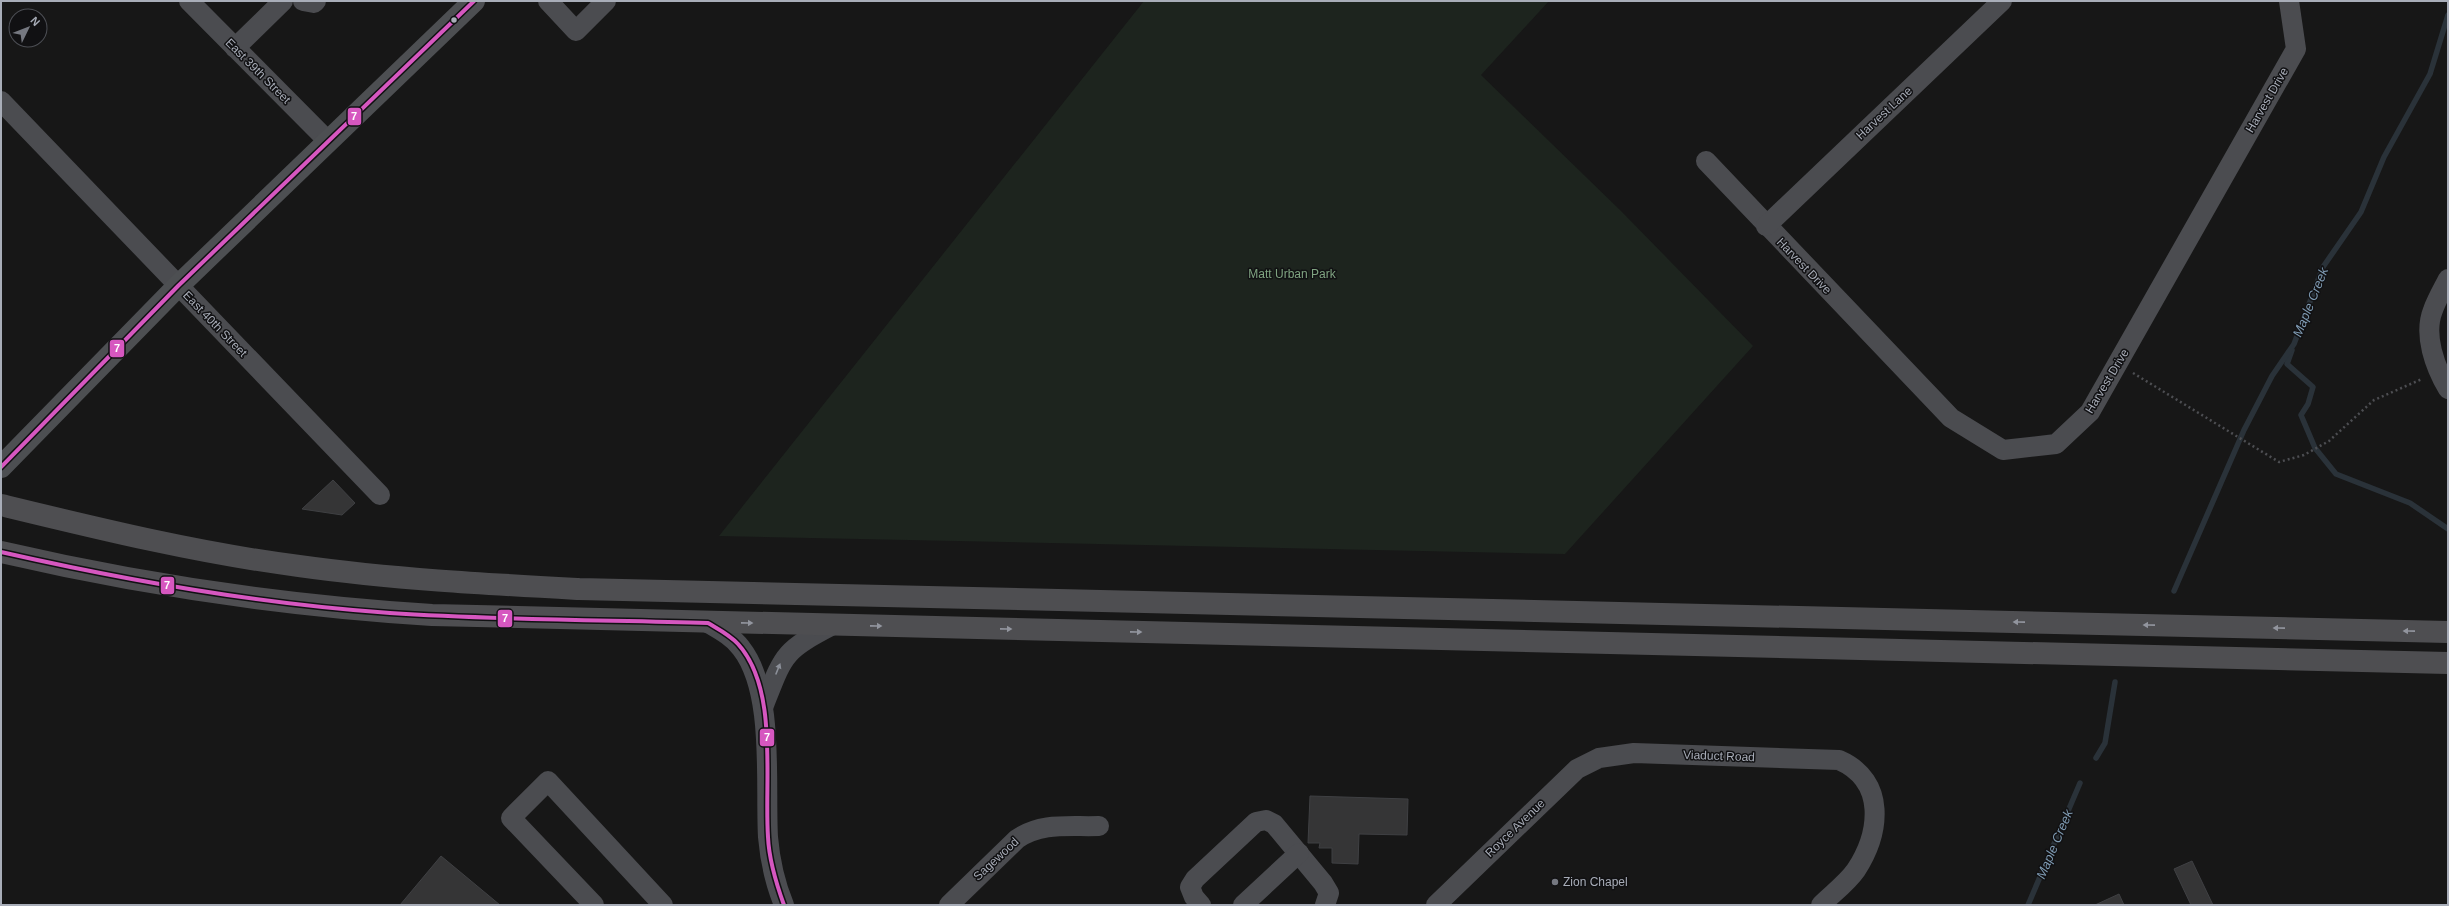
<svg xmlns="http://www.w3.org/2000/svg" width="2449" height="906" viewBox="0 0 2449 906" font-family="Arial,sans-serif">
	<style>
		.green { fill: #1d241e }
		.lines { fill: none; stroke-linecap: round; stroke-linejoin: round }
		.stream { stroke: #2a3239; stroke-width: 5.5 }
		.building { fill: #353536; stroke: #3f4043 }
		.path { stroke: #4d4e52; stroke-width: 2.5; stroke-dasharray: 2 3; stroke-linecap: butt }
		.minor { stroke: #4b4c50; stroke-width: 20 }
		.major { stroke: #4d4f52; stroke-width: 22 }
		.highway { stroke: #4e4e51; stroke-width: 22 }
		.bus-1-casing { stroke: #111113; stroke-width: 7 }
		.bus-1 { stroke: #d657c0; stroke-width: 4 }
		.oneway { fill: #92959e }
		.oneway2 { fill: #8c9099 }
		.bus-dot { fill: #a8adb8; stroke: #111113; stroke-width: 1.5 }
		.poi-dot { fill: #757880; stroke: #111113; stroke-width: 1.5 }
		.labels { text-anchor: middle; stroke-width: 3; stroke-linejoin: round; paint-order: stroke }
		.street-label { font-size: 12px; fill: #a8adb8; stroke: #111113 }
		.park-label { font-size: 12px; fill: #7fa381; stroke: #111113 }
		.poi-label { font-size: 12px; fill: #a8adb8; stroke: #111113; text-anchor: start }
		.water-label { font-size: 13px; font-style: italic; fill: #7f9bb3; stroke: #111113 }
		.line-badge { stroke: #111113; stroke-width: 1.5 }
		.badge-label { font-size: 11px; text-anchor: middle; font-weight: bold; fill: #fff }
	</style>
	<rect width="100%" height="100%" fill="#171717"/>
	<!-- green -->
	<polygon class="green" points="1144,1 1549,1 1481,75 1622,212 1753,346 1565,554 719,536"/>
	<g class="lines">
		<!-- stream -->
		<g class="stream">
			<polyline points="2292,350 2287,364 2313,387 2308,404 2301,415 2315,448 2336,474 2410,503 2448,529"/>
			<polyline points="2174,591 2244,430 2272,376 2294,344 2323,267 2361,212 2384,157 2430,74 2448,15"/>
			<polyline points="2096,758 2105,743 2115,682"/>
			<polyline points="2028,905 2080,783"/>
		</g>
	</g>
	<!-- building -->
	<g class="building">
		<polygon points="333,480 355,503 342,515 302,509"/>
		<polygon points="1310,796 1408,799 1407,835 1359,834 1358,864 1332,863 1332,848 1319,848 1320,843 1308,843"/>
		<polygon points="441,856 500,905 400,905"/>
		<polygon points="2192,861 2213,905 2191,905 2174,869"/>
		<polygon points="2119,894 2124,905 2095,905"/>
	</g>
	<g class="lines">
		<!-- path -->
		<polyline class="path" points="2133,373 2279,462 2304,455 2329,441 2374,400 2422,379"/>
		<!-- minor -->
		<g class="minor">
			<polyline points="189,1 327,140"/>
			<polyline points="303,1 314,3 316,1"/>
			<polyline points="548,1 576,31 606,1"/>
			<polyline points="235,48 283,1"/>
			<polyline points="1,101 380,495"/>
			<polyline points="1706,161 1951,418 2003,450 2056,444 2090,412 2296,49 2289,1"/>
			<polyline points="1766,226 2002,1"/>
			<path d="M2448,279C2443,289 2437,299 2433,310C2423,335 2435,367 2448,389"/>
			<path d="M708,623C720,630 733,637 741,648C775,691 765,784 768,837C770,861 775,883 784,905"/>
			<path d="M764,705C784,654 783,651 833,625"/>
			<polyline points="594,905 511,818 548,781 663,905"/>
			<path d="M949,905L1017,839C1042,822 1069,827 1099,826"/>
			<polyline points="1201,905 1194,897 1190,887 1195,879 1256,822 1266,820 1274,824 1323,883 1329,893 1325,905"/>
			<polyline points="1243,905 1299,853"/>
			<path d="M1436,905L1577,769L1599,758L1634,753L1839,760C1887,781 1880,833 1856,870C1847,883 1832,894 1821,905"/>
		</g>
		<!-- major -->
		<polyline class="major" points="1,467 178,286 474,1"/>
		<!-- highway -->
		<g class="highway">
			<path d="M1,505C100,529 198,553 299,566C392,579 486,584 579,589L2448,632"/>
			<path d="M1,552C143,585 287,606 432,615L2448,663"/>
		</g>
		<!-- bus-1 casing -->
		<g class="bus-1-casing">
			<g id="bus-1">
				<polyline points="1,467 178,286 474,1"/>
				<path d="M1,552C129,581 258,604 390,613C496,620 602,620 708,623C718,629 730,635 738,644C779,689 764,781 768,837C769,860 776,883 784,905"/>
			</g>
		</g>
		<!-- bus-1 -->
		<use href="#bus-1" class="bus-1"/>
	</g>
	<!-- one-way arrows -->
	<defs><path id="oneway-solid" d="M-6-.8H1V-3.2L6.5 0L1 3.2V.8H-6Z"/></defs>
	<g class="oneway">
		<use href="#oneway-solid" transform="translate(2019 622) rotate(-179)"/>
		<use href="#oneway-solid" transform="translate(747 623) rotate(1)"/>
		<use href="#oneway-solid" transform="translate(2149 625) rotate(-179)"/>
		<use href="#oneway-solid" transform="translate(876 626) rotate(1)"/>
		<use href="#oneway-solid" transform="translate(2279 628) rotate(-179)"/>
		<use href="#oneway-solid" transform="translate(1006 629) rotate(1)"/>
		<use href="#oneway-solid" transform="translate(2409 631) rotate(-179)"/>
		<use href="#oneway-solid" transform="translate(1136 632) rotate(1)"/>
	</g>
	<use class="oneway2" href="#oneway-solid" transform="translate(778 669) rotate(-68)"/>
	<!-- markers -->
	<circle class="bus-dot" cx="454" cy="20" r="3.5"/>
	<circle class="poi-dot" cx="1555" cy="882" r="4"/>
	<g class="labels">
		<!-- street labels -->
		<g class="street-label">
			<text transform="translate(258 71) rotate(45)" y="4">East 39th Street</text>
			<text transform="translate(2267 100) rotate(-60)" y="4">Harvest Drive</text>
			<text transform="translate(1884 113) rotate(-43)" y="4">Harvest Lane</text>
			<text transform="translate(1804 266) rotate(46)" y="4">Harvest Drive</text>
			<text transform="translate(215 324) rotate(46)" y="4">East 40th Street</text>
			<text transform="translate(2107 381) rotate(-59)" y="4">Harvest Drive</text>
			<text transform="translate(1719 756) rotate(2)" y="4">Viaduct Road</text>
			<text transform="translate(1515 828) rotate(-44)" y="4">Royce Avenue</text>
			<text transform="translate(996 859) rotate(-43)" y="4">Sagewood</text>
		</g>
		<!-- park labels -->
		<g class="park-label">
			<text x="1292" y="278">Matt Urban Park</text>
		</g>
		<!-- poi labels -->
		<g class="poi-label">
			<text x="1563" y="886">Zion Chapel</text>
		</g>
		<!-- water labels -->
		<g class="water-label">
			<text transform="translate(2310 302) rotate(-68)" y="5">Maple Creek</text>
			<text transform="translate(2054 844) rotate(-67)" y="5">Maple Creek</text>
		</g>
	</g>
	<g class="line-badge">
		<rect x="347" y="107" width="15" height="19" rx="4" fill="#d657c0"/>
		<rect x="109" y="339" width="16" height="19" rx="4" fill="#d657c0"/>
		<rect x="160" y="576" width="15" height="19" rx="4" fill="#d657c0"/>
		<rect x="497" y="609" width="16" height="19" rx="4" fill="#d657c0"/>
		<rect x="759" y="728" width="16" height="19" rx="4" fill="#d657c0"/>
	</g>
	<g class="badge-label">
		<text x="354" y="120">7</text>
		<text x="117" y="352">7</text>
		<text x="167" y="589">7</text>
		<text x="505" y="622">7</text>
		<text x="767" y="741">7</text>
	</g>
	<!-- border -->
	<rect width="2449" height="906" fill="none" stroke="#a8adb8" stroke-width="4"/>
	<!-- north arrow -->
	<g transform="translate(28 28) rotate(47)"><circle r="19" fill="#111113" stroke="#4d4f55"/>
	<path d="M0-3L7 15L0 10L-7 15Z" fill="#757880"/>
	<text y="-6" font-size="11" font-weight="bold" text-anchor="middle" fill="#a8adb8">N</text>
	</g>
</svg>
